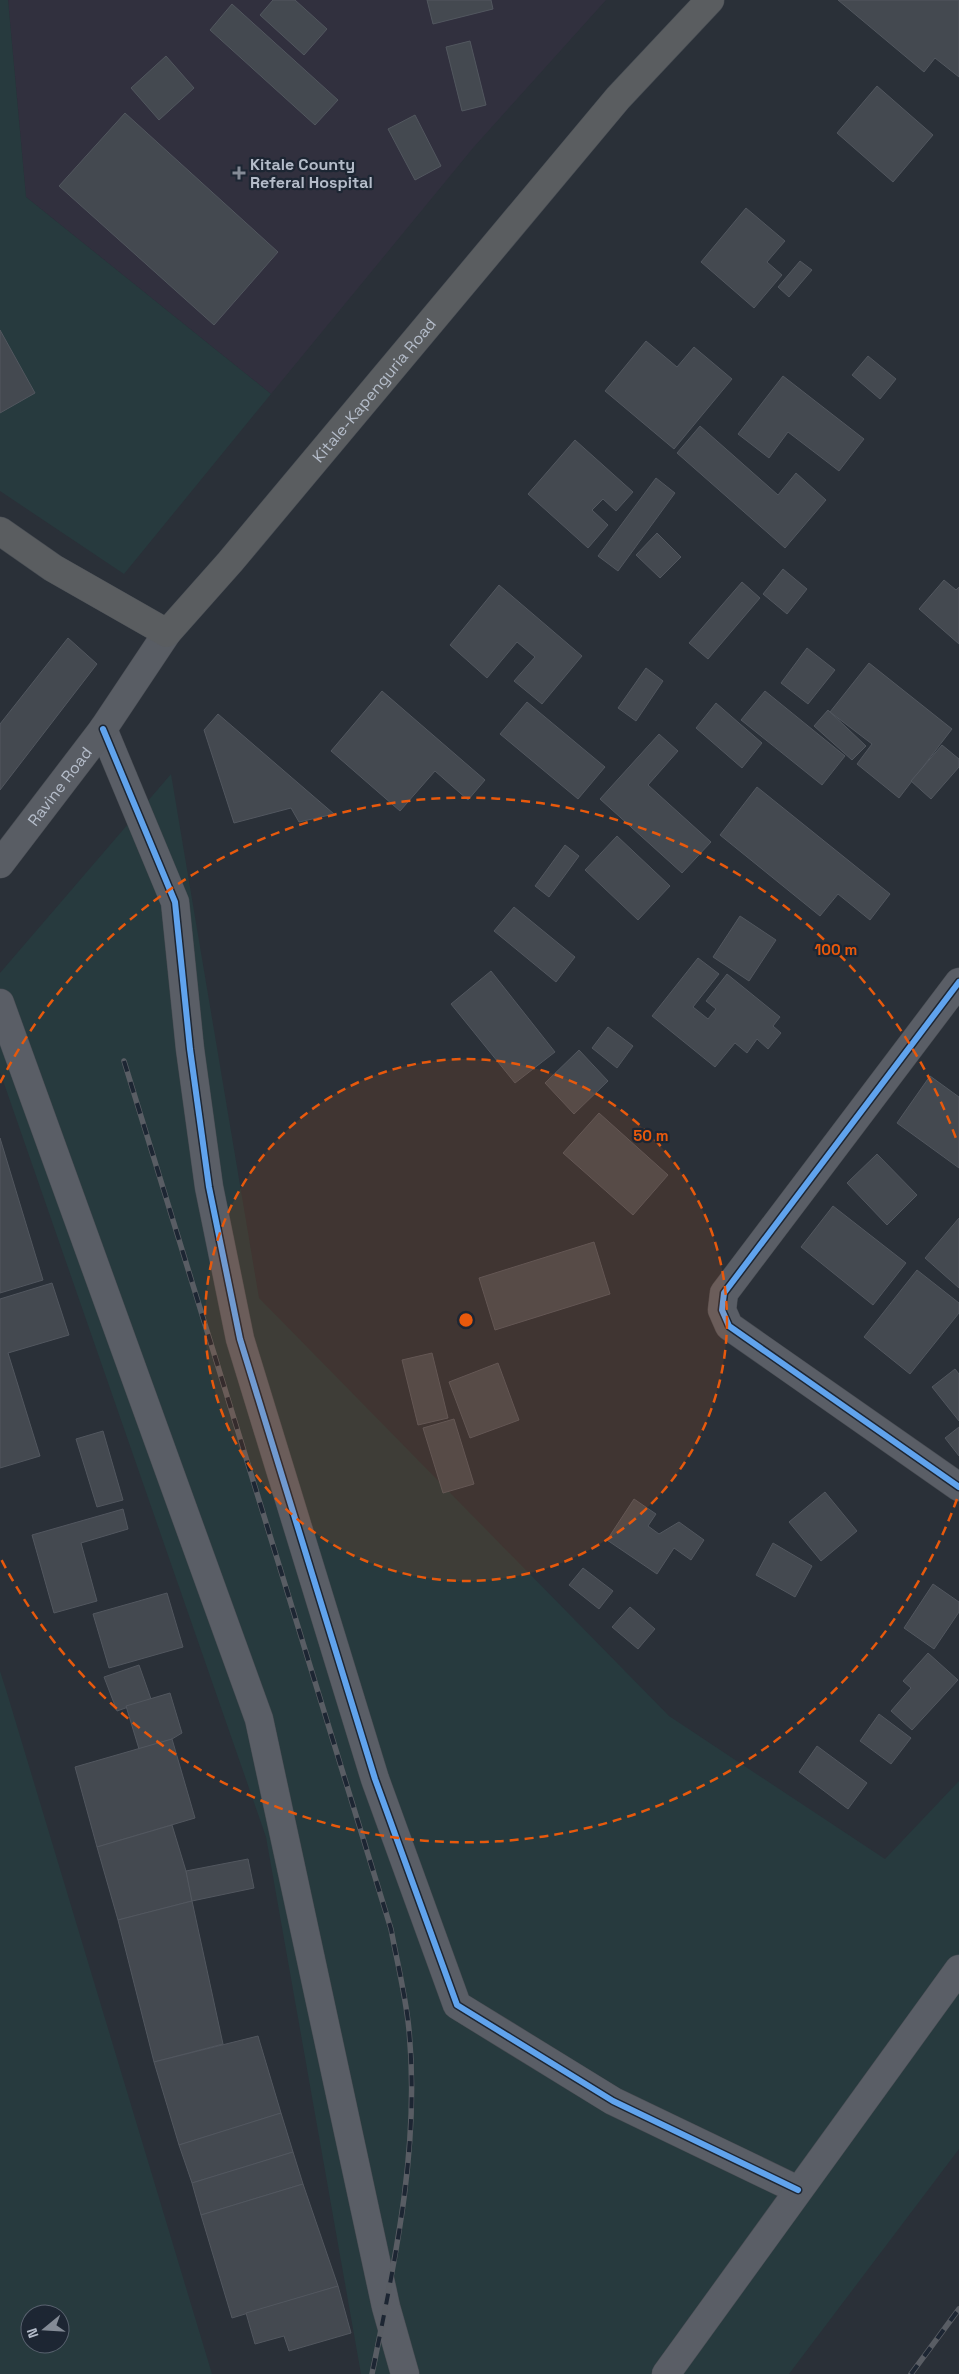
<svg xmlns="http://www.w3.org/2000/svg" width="959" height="2374" viewBox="0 0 959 2374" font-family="'Space Grotesk',sans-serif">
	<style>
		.medical { fill: #31303e }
		.green { fill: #273a3e; fill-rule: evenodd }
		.building { fill: #444950; stroke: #52575f }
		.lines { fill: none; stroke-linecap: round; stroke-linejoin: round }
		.street-casing { stroke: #484c53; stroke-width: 29 }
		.secondary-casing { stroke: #484c53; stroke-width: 29 }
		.highway-casing { stroke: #474c53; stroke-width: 29 }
		.street { stroke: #5a5e66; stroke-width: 28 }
		.secondary { stroke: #595d64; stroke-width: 28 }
		.highway { stroke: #5a5d60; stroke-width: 28 }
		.rail-casing { stroke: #595d64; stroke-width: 5.5 }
		.rail { stroke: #1d2633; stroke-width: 4; stroke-dasharray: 11; stroke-linecap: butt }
		.cycleway-casing { stroke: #1d2633; stroke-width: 9 }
		.cycleway { stroke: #60a3ed; stroke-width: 6 }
		.ring { fill: none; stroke: #e8590c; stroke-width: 2.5; stroke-dasharray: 9 6 }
		.poi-dot { fill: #848b96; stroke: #1d2633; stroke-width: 2 }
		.labels { text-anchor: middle; stroke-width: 4.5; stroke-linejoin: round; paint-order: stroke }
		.poi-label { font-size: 16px; font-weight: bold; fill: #b4bcc9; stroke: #1d2633; text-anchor: start }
		.street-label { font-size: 16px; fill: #b4bcc9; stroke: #1d2633 }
		.centre { fill: #e8590c; stroke: #1d2633; stroke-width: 2.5 }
		.ring-label { font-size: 15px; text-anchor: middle; font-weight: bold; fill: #e8590c; stroke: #1d2633; stroke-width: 4.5; stroke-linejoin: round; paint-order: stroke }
	</style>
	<rect width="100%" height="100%" fill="#2a3038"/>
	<!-- medical -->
	<polygon class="medical" points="8,0 606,0 473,148 271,394 26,197"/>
	<!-- green -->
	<g class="green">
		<polygon points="0,0 8,0 26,197 271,394 124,574 0,491"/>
		<polygon points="171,774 259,1298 669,1716 885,1859 959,1781 959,2149 789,2374 361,2374 266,1837 0,1072 0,973"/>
		<path d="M0,1671L7,1693L212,2374H0ZM30,2314H60V2344H30Z"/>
	</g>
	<!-- building -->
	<g class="building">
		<polygon points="273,0 295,0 327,29 304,55 260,15"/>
		<polygon points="427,0 491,0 493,9 433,24"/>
		<polygon points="838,0 959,0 959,77 935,58 924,72"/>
		<polygon points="232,4 338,100 315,125 210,30"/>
		<polygon points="470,41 486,105 462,111 446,47"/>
		<polygon points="166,56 194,88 159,120 131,88"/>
		<polygon points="877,86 933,135 893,182 837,133"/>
		<polygon points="125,113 278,252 214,325 59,186"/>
		<polygon points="415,115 441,166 415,180 388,129"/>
		<polygon points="746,208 785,241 767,262 782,275 754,308 701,262"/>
		<polygon points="800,261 812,270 789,297 778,287"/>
		<polygon points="0,330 35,393 0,413"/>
		<polygon points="646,341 677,367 694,347 732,379 674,449 605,391"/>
		<polygon points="868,356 896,379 880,399 852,375"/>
		<polygon points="783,376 864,439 839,471 788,432 769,458 738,434"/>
		<polygon points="700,426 778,495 796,473 826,500 785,548 677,453"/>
		<polygon points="575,440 633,492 616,511 603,499 592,510 608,525 588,548 528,494"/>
		<polygon points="656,478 675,493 618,571 598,556"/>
		<polygon points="657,533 681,557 660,578 636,555"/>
		<polygon points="783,569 807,589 787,614 763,594"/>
		<polygon points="944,580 956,590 959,587 959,644 919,609"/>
		<polygon points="742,582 760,598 708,659 689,643"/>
		<polygon points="499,585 582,656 542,704 514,681 535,657 517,642 487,678 450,645"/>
		<polygon points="68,638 97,664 0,790 0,724"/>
		<polygon points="807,648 835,670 808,704 781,683"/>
		<polygon points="869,663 952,729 899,798 857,764 872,744 830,712"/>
		<polygon points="646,668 663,681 636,721 618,708"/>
		<polygon points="382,691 485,780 468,800 435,771 400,811 331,751"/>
		<polygon points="765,691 845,756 822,785 741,720"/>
		<polygon points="527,702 605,767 578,799 500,734"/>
		<polygon points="716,703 762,743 742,768 696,728"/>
		<polygon points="828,710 866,746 852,760 814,726"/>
		<polygon points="218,714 334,814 299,822 291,808 234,823 204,730"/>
		<polygon points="659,734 678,751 648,785 711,842 682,873 600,799"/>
		<polygon points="942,745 959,759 959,767 931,799 911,781"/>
		<polygon points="757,787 890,894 870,920 838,894 820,916 720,835"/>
		<polygon points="617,836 670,886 638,920 585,870"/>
		<polygon points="565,845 579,856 549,897 535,886"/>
		<polygon points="514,907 575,957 556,982 494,931"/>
		<polygon points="740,916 776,940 749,981 713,957"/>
		<polygon points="698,958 719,974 693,1007 708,1019 716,1009 706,1001 727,974 780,1017 773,1026 781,1033 768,1049 757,1039 747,1053 735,1043 715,1067 652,1016"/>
		<polygon points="491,971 555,1052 515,1083 451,1004"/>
		<polygon points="608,1027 633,1046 617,1068 592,1048"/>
		<polygon points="579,1050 608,1081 574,1114 545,1083"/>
		<polygon points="930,1076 959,1097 959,1168 897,1123"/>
		<polygon points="599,1113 668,1175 633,1215 563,1153"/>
		<polygon points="0,1138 43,1280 0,1293"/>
		<polygon points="877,1154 917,1195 887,1225 847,1183"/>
		<polygon points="833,1206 906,1263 873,1305 801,1247"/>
		<polygon points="959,1218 959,1288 925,1258"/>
		<polygon points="594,1242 610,1294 495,1330 479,1278"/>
		<polygon points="917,1270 959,1303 959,1313 910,1374 864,1337"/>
		<polygon points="52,1283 69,1335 8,1353 40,1456 0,1468 0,1299"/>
		<polygon points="432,1353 448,1418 418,1425 402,1360"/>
		<polygon points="498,1363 519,1420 470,1438 449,1382"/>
		<polygon points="955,1369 959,1374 959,1421 932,1387"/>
		<polygon points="454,1419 474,1484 443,1493 423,1428"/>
		<polygon points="959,1427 959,1456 945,1438"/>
		<polygon points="103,1431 123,1500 97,1507 76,1439"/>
		<polygon points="825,1492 857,1531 821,1561 789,1522"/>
		<polygon points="634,1499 656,1514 648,1526 659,1534 679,1522 704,1540 691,1560 674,1548 657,1574 607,1540"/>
		<polygon points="123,1509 128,1529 81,1543 97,1601 54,1613 32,1535"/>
		<polygon points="773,1543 812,1566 795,1597 756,1575"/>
		<polygon points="583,1568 613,1591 599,1609 569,1585"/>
		<polygon points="933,1584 959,1602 959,1612 934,1649 904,1628"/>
		<polygon points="167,1593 183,1647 109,1668 93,1614"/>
		<polygon points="630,1607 655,1629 638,1649 612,1627"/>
		<polygon points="928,1653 958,1680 912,1730 891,1711 911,1688 903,1681"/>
		<polygon points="139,1665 151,1699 117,1711 104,1677"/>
		<polygon points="170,1693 182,1733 172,1739 139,1749 126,1706"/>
		<polygon points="879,1714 911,1738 891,1764 860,1741"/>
		<polygon points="172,1739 195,1818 97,1847 75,1767"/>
		<polygon points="817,1746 867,1783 848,1809 799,1772"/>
		<polygon points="172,1825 186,1871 192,1901 118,1920 97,1847"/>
		<polygon points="248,1859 254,1888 192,1901 186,1871"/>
		<polygon points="192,1901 223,2044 154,2062 118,1920"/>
		<polygon points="258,2036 281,2113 179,2145 154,2062"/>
		<polygon points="281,2113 293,2152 192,2183 179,2145"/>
		<polygon points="293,2152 303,2184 201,2215 192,2183"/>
		<polygon points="303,2184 338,2286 232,2318 201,2215"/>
		<polygon points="338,2286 351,2333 289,2351 284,2336 255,2344 246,2313"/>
	</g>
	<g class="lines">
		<!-- street casing -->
		<g class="street-casing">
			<g id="street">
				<polyline points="103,729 175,902 190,1049 209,1187 240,1339 375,1779 457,2005 613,2101 798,2190"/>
				<polyline points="959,982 724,1293 722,1310 729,1326 959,1487"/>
				<polyline points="0,1003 259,1719 386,2307 405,2374"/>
				<polyline points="666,2374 959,1969"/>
			</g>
		</g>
		<!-- secondary casing -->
		<g class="secondary-casing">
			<g id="secondary">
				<path id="s1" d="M0,864L103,729L167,633"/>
			</g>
		</g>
		<!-- highway casing -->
		<g class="highway-casing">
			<g id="highway">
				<path id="s2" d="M0,531L53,568L167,633L230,562L618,98L710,0"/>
			</g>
		</g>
		<!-- street -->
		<use href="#street" class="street"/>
		<!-- secondary -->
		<use href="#secondary" class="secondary"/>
		<!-- highway -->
		<use href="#highway" class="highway"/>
		<!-- rail casing -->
		<g class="rail-casing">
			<g id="rail">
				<path d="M124,1061L391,1929C397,1962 406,1997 409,2030C420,2147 395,2261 372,2374"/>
				<polyline points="911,2374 959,2309"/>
			</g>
		</g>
		<!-- rail -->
		<use href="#rail" class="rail"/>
		<!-- cycleway casing -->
		<g class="cycleway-casing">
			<g id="cycleway">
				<polyline points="103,729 175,902 190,1049 209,1187 240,1339 375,1779 457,2005 613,2101 798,2190"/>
				<polyline points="959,982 724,1293 722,1310 729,1326 959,1487"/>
			</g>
		</g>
		<!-- cycleway -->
		<use href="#cycleway" class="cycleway"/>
	</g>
	<!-- distance rings -->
	<circle cx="466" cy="1320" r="261" fill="#e8590c" fill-opacity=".12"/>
	<g class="ring">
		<circle cx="466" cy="1320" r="261"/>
		<path d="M957 1499A523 523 0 0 1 0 1557M0 1083A523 523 0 0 1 957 1141"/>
	</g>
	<!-- markers -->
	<path class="poi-dot" d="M236.5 165.5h5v5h5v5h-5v5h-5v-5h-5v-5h5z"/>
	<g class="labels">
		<!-- poi labels -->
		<g class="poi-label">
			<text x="250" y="170">Kitale County<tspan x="250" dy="18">Referal Hospital</tspan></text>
		</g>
		<!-- street labels -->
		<g class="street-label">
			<text dy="6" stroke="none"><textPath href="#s2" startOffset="515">Kitale-Kapenguria Road</textPath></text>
			<text dy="6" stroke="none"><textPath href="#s1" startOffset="98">Ravine Road</textPath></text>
		</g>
	</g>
	<circle cx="466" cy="1320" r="8" class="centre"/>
	<g class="ring-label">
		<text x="836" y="955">100 m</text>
		<text x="651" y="1141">50 m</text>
	</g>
	<!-- north arrow -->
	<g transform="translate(45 2329) rotate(252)"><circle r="24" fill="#1d2633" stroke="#59626f"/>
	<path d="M0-4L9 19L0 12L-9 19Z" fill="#848b96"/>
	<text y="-8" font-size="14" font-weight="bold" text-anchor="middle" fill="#b4bcc9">N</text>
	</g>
</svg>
